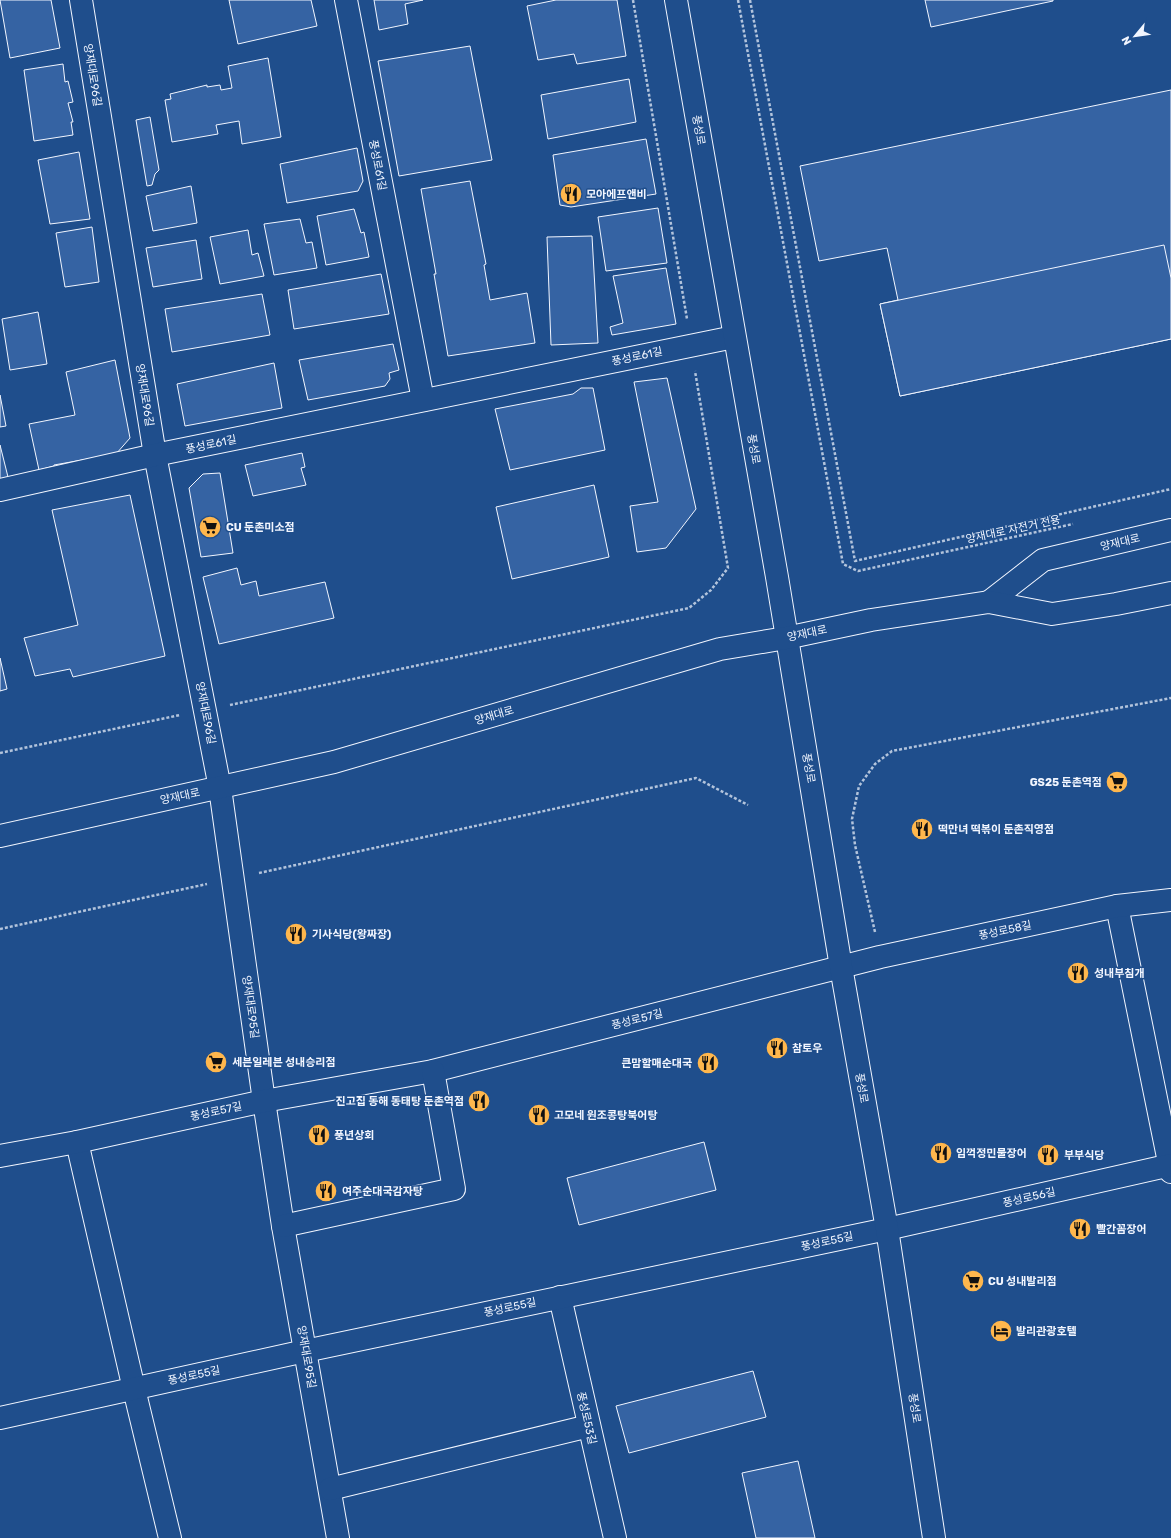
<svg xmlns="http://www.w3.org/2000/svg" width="1171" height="1538" viewBox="0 0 1171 1538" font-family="Rubik,'Noto Sans KR',sans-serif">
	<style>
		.building { fill: #3563a3; stroke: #f2f6ff }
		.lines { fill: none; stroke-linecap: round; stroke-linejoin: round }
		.street-casing { stroke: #f2f6ff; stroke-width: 24 }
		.secondary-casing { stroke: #f2f6ff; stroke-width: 24 }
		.primary-casing { stroke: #f2f6ff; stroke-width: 24 }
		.path { stroke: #b3c4dc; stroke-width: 2.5; stroke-dasharray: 3 2; stroke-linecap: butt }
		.street { stroke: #1f4e8c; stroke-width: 22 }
		.secondary { stroke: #1f4e8c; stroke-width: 22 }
		.primary { stroke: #1f4e8c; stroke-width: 22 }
		.labels { text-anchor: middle; stroke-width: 3; stroke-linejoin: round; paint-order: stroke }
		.street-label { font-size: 11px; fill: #f2f6ff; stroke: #1f4e8c }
		.poi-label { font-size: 11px; font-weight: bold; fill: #f2f6ff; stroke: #1f4e8c; text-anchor: start }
	</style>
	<rect width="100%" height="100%" fill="#1f4e8c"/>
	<!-- building -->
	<g class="building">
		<polygon points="0,0 51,0 60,48 10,58"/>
		<polygon points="229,0 311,0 317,26 238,44"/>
		<polygon points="374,0 423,0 405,4 408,24 379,30"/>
		<polygon points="556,0 617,0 626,56 577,64 574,54 538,60 527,6"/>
		<polygon points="925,0 1053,0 1053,1 931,27"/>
		<polygon points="470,46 492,160 399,176 378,61"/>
		<polygon points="268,58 281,137 242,144 239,121 216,125 218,134 172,142 165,100 171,99 170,94 207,85 207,87 220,85 221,90 232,88 228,66"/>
		<polygon points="63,64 65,82 68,81 73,102 68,103 73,122 71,122 73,135 34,141 24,70"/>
		<polygon points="629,79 636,122 548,139 541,95"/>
		<polygon points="1171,90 1171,339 900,396 880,304 898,300 887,248 819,261 800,166"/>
		<polygon points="150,117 159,170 155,174 152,185 147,186 136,120"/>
		<polygon points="646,139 656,194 571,207 560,205 553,155"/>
		<polygon points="357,148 363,181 358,191 287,203 280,164"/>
		<polygon points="79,152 90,219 50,224 38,160"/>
		<polygon points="470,181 486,264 484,265 490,300 527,293 535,343 448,356 434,274 436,274 421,189"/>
		<polygon points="191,186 197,223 153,231 146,196"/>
		<polygon points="658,208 667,263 606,271 598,217"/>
		<polygon points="354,209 361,233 364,232 369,257 326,265 317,216"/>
		<polygon points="300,219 306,243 312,242 317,268 274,275 264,224"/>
		<polygon points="92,227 99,282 65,287 56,233"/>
		<polygon points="248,230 252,255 258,253 264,276 220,284 210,237"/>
		<polygon points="592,236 598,343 551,345 547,237"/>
		<polygon points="196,240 202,279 153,287 146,248"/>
		<polygon points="1164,245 1171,278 1171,339 900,396 880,304"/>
		<polygon points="666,268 676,324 612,335 610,327 623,323 613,276"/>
		<polygon points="381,274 389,314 294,329 288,290"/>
		<polygon points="262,294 270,335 172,352 165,309"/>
		<polygon points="38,312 47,364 10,370 2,319"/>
		<polygon points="393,344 399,370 389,373 390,379 385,386 308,400 299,360"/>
		<polygon points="115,360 130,438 116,454 54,465 54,466 39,470 29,424 75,415 66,372"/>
		<polygon points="274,363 282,408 185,426 177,384"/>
		<polygon points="667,378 696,509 666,548 637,552 630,506 658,502 634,382"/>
		<polygon points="581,388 593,388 605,450 510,470 495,409 573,394"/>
		<polygon points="0,395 6,426 0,427"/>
		<polygon points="0,445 8,477 0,479"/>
		<polygon points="302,453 305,467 301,468 306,485 253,496 245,465"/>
		<polygon points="220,473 233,553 201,557 189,488 203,474"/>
		<polygon points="594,485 609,557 512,579 496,507"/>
		<polygon points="130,495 165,656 73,677 70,669 35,676 24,638 78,625 52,510"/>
		<polygon points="237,568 241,585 256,581 259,596 325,582 334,618 219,644 203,577"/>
		<polygon points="0,658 7,689 0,691"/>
		<polygon points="704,1142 716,1190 579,1225 567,1178"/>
		<polygon points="753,1371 766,1417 629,1453 616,1406"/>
		<polygon points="798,1461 815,1538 756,1538 742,1473"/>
	</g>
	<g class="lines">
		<!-- street casing -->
		<g class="street-casing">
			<g id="street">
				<polyline points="81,0 155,455 220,788 264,1101 283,1226 338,1538"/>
				<polyline points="346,0 423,400"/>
				<polyline points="0,490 155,455 734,337"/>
				<polyline points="1117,906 1171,1172"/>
				<polyline points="77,1142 134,1389 170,1538"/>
				<polyline points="0,1156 77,1142 264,1101 433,1071 880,957 1117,906 1171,900"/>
				<polyline points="283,1226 454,1189 433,1071"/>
				<polyline points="560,1297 615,1538"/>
				<polyline points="0,1418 305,1351 887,1229 1171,1165"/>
				<polyline points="330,1489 589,1426"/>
			</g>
		</g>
		<!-- secondary casing -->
		<g class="secondary-casing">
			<polyline id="secondary" points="676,0 777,577 841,967 887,1229 934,1538"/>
		</g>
		<!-- primary casing -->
		<g class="primary-casing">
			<g id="primary">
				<polyline points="989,602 1043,560 1171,530"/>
				<polyline points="0,836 334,762 720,649 786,638 871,620 989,602 1052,614 1116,604 1171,593"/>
			</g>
		</g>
		<!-- path -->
		<g class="path">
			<polyline points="633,0 687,319"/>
			<polyline points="738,0 843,564 858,571 1073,524"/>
			<polyline points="750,0 855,561 1171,489"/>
			<polyline points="230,705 689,608 711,590 728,568 695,371"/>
			<polyline points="0,753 180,715"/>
			<polyline points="259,873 696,778 748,805"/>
			<polyline points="0,929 207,884"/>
			<polyline points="875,932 855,845 852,819 859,786 875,764 892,751 1171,698"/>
		</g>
		<!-- street -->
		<use href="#street" class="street"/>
		<!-- secondary -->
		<use href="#secondary" class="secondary"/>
		<!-- primary -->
		<use href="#primary" class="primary"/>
	</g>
	<!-- icons -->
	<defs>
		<g id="restaurant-disc" transform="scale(1.15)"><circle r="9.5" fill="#ffb74d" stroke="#1f4e8c"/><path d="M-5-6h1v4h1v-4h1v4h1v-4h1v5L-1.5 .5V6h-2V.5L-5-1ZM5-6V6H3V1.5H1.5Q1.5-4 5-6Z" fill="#111"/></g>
		<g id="supermarket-disc" transform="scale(1.15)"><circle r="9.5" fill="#ffb74d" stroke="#1f4e8c"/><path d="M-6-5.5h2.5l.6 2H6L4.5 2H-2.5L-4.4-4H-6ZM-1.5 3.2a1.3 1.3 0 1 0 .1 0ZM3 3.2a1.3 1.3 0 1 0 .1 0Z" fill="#111"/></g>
		<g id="hotel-disc" transform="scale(1.15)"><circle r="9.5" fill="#ffb74d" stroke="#1f4e8c"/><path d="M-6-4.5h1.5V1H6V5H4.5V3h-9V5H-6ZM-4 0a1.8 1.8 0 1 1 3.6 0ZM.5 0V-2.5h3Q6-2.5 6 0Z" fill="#111"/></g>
	</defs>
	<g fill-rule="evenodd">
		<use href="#restaurant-disc" x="571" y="194"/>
		<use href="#supermarket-disc" x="210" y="527"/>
		<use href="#supermarket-disc" x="1117" y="782"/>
		<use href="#restaurant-disc" x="922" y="829"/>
		<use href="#restaurant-disc" x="296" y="934"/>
		<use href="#restaurant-disc" x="1078" y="973"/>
		<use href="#restaurant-disc" x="777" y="1048"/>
		<use href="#supermarket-disc" x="216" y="1062"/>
		<use href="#restaurant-disc" x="708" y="1063"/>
		<use href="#restaurant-disc" x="479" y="1101"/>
		<use href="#restaurant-disc" x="539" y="1115"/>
		<use href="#restaurant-disc" x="319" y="1135"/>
		<use href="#restaurant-disc" x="941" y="1153"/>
		<use href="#restaurant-disc" x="1048" y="1155"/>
		<use href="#restaurant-disc" x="326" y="1191"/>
		<use href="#restaurant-disc" x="1080" y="1229"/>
		<use href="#supermarket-disc" x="973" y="1281"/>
		<use href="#hotel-disc" x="1001" y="1331"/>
	</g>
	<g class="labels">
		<!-- street labels -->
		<g class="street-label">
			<text transform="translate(93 75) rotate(81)" y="4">양재대로96길</text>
			<text transform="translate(699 130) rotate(80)" y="4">풍성로</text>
			<text transform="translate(378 165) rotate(79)" y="4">풍성로61길</text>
			<text transform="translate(637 356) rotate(-12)" y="4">풍성로61길</text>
			<text transform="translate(145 395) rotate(81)" y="4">양재대로96길</text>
			<text transform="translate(211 444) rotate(-12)" y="4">풍성로61길</text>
			<text transform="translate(754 449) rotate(80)" y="4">풍성로</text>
			<text transform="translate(1013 529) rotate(-12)" y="4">양재대로 자전거 전용</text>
			<text transform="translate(1120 542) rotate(-13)" y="4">양재대로</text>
			<text transform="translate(807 633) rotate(-12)" y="4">양재대로</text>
			<text transform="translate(206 713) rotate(79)" y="4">양재대로96길</text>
			<text transform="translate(494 715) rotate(-16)" y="4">양재대로</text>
			<text transform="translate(809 768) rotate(80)" y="4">풍성로</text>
			<text transform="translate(180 796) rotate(-12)" y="4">양재대로</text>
			<text transform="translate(1005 930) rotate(-12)" y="4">풍성로58길</text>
			<text transform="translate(251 1007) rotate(82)" y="4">양재대로95길</text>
			<text transform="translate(637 1019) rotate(-14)" y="4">풍성로57길</text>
			<text transform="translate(862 1088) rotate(80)" y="4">풍성로</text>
			<text transform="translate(216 1111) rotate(-12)" y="4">풍성로57길</text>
			<text transform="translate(1029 1197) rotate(-13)" y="4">풍성로56길</text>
			<text transform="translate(827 1241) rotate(-12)" y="4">풍성로55길</text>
			<text transform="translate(510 1307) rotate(-12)" y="4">풍성로55길</text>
			<text transform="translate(307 1357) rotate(80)" y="4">양재대로95길</text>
			<text transform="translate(194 1375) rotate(-12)" y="4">풍성로55길</text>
			<text transform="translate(915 1408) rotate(81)" y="4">풍성로</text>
			<text transform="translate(587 1418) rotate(77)" y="4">풍성로53길</text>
		</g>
		<!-- poi labels -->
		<g class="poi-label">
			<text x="586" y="198">모아에프앤비</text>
			<text x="226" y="531">CU 둔촌미소점</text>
			<text x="1102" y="786" text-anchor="end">GS25 둔촌역점</text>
			<text x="938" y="833">떡만녀 떡볶이 둔촌직영점</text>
			<text x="312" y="938">기사식당(왕짜장)</text>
			<text x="1094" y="977">성내부침개</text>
			<text x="792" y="1052">참토우</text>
			<text x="232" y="1066">세븐일레븐 성내승리점</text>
			<text x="692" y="1067" text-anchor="end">큰맘할매순대국</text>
			<text x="464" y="1105" text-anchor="end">진고집 동해 동태탕 둔촌역점</text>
			<text x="554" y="1119">고모네 원조콩탕북어탕</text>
			<text x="334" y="1139">풍년상회</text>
			<text x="956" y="1157">임꺽정민물장어</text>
			<text x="1064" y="1159">부부식당</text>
			<text x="342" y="1195">여주순대국감자탕</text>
			<text x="1096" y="1233">빨간꼼장어</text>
			<text x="988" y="1285">CU 성내발리점</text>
			<text x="1016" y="1335">발리관광호텔</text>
		</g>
	</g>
	<!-- north arrow -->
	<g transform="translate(1135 36) rotate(241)" stroke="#1f4e8c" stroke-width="3" paint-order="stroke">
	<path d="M0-3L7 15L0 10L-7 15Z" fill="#f2f6ff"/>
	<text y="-6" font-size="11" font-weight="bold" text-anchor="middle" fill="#f2f6ff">N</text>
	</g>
</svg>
